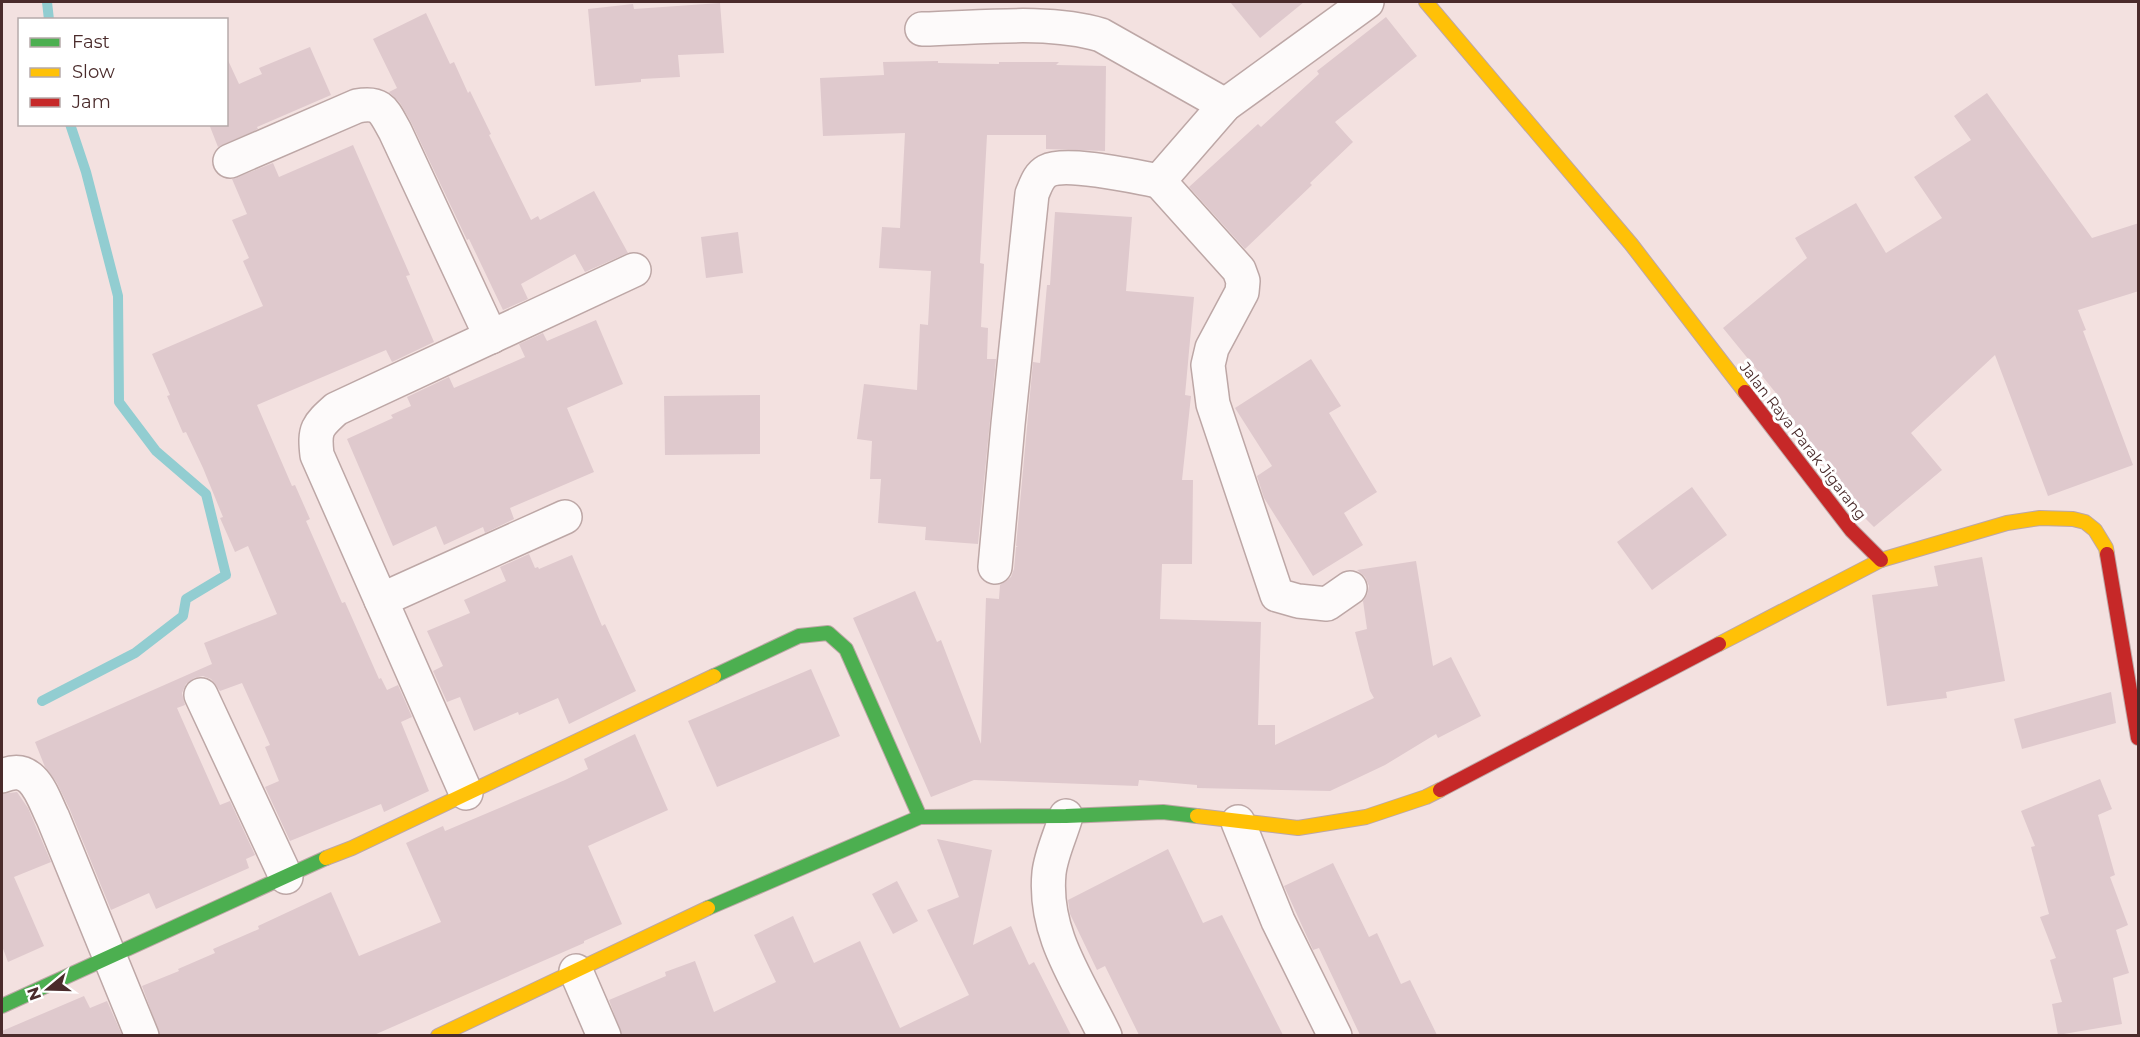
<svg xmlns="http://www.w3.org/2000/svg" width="2140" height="1037" viewBox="0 0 2140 1037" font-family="Montserrat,sans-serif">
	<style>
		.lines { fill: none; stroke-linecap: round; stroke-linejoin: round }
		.stream { stroke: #92cdd1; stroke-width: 10 }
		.building { fill: #dfc9cd }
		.street-casing { stroke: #bda7a6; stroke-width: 36 }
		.fast-casing { stroke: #bda7a6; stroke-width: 16 }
		.slow-casing { stroke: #bda7a6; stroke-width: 16 }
		.jam-casing { stroke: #bda7a6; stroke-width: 16 }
		.street { stroke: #fdfafa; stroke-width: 33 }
		.fast { stroke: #4caf50; stroke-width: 14 }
		.slow { stroke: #ffc107; stroke-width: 14 }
		.jam { stroke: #c62828; stroke-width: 14 }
		.labels { text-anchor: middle; stroke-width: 6; stroke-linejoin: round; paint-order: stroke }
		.street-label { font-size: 15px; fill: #4a2b2b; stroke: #fff }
	</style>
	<rect width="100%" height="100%" fill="#f3e1e0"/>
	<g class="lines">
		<!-- stream -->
		<g class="stream">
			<polyline points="47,2 49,20"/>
			<polyline points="42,701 135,653 183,616 186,599 226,575 206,494 156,451 119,402 118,296 86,172 70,124"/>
		</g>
	</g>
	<!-- building -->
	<g class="building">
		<polygon points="1230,2 1304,2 1260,38"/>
		<polygon points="720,3 724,53 678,55 680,77 641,79 641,82 595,86 588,9 633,4 634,9"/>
		<polygon points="426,13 450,64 454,62 468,93 470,91 491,134 489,135 531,220 538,216 540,220 594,191 628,253 585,272 575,254 521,284 528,299 503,310 469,239 467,240 411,122 400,103 389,92 397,88 373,39"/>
		<polygon points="1386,17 1417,56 1335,122 1353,142 1310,183 1312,185 1245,249 1189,187 1258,124 1261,127 1319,74 1317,71"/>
		<polygon points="310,47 331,95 257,127 258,129 218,147 209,124 226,124 226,56 239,84 262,74 259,68"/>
		<polygon points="938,61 938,63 999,64 999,62 1059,62 1056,65 1106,66 1105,151 1046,149 1046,135 987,135 980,263 984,264 981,327 988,328 987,359 996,359 978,544 925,540 926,527 878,523 881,479 870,479 872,441 857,439 864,384 917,390 920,324 928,325 931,271 879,268 882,227 900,228 905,133 823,136 820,78 884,75 883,62"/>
		<polygon points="1987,93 2092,238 2139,223 2139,291 2078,310 2086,330 2083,331 2133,465 2048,496 1995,355 1911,433 1942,470 1874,527 1865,518 1776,402 1780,398 1723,328 1807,258 1795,238 1856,203 1886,253 1942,218 1914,177 1971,140 1954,116"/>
		<polygon points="353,145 410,275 406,276 434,342 392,362 386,350 257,405 292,486 295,485 310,519 306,521 342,603 345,602 379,679 381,678 387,690 398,685 412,717 401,722 429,791 384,812 381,804 290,841 265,787 279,781 265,747 270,745 242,683 220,691 211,679 203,676 194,678 186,684 182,693 185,705 177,708 220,805 230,801 255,855 246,859 249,868 156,909 149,893 111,910 70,810 57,783 45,767 35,742 212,664 204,643 277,614 248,546 235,552 220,518 223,517 203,468 186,432 183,433 167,396 170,395 152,354 263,306 243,261 249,258 232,220 247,214 232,179 273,163 279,177"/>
		<polygon points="1055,212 1132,217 1126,291 1194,297 1185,395 1191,396 1182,480 1193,480 1192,564 1162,564 1160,619 1261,622 1258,725 1275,725 1275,745 1374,698 1370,691 1355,632 1367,629 1363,601 1367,595 1369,586 1365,577 1357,570 1416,561 1433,666 1451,657 1481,716 1438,738 1436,734 1385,765 1330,791 1197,788 1197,785 1139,780 1138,786 974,780 931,797 853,618 915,591 937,642 941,640 981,744 986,598 999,599 1000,585 1011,577 1014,569 1016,547 1018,546 1016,546 1033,362 1040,363 1047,285 1050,285"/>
		<polygon points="738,232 743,273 706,278 701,237"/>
		<polygon points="596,320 623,384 567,408 594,472 510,508 514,519 485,533 483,527 444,545 436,526 393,546 347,439 393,418 391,415 411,406 407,397 449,377 454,388 525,357 519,344 543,333 547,341"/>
		<polygon points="1311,359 1341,406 1329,413 1377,492 1344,513 1363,545 1313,576 1264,498 1257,476 1272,466 1235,408"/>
		<polygon points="760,395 760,454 665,455 664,396"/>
		<polygon points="1692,487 1727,535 1652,590 1617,542"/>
		<polygon points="529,554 535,568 538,567 539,569 572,555 602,626 605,624 636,691 569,724 558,698 519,715 518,712 474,731 460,697 447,702 433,671 443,666 427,631 470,613 464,600 506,581 500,567"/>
		<polygon points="1982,557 2005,681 1946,692 1947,698 1887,706 1872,595 1938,586 1934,566"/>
		<polygon points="811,669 840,736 717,787 688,721"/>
		<polygon points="2111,692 2116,723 2022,749 2014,719"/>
		<polygon points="635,734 668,810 588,846 622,924 584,941 584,943 374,1035 160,1035 142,986 179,971 178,969 215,953 213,949 259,929 258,926 331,892 359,956 441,922 406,843 443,826 445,831 565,780 588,769 584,759"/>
		<polygon points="2100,779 2112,809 2098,815 2115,875 2110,877 2128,925 2116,930 2129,973 2113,978 2122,1024 2058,1035 2052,1004 2062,1002 2050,960 2056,958 2040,917 2049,914 2031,847 2035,846 2021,811"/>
		<polygon points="17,792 28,808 51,862 14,877 44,946 8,962 2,946 2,794"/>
		<polygon points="937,839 992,850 973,945 1011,926 1029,965 1034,962 1071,1035 622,1035 609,1000 666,976 665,972 695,961 714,1012 776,982 754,935 793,916 814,963 860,941 900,1028 969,995 927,910 959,897"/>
		<polygon points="1168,849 1203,923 1222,915 1283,1035 1139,1035 1105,966 1097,970 1070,914 1068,900"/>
		<polygon points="1333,863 1369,937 1377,933 1401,984 1410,980 1437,1035 1360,1035 1319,948 1313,950 1284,886"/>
		<polygon points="897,881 918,921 893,934 872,894"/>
		<polygon points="84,996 90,1008 107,1001 122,1035 2,1035 2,1031"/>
	</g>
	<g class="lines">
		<!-- street casing -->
		<g class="street-casing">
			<g id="street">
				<path d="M922,29C978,28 1048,19 1101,35L1225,105"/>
				<path d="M230,161L357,106C382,101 384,112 395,131L491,337"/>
				<path d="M995,567L1008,424L1032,194C1036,185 1038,176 1047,171C1067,161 1135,177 1159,181"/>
				<polyline points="1350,588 1327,604 1298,601 1277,595 1213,404 1208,365 1212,348 1242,292 1243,281 1239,270 1159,181 1225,105 1367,2"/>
				<polyline points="381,600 565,517"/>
				<polyline points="201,695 286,877"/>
				<path d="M2,776C34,762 42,796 53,818L142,1036"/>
				<path d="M466,793L317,455C314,429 317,426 336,409L634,270"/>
				<path d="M1066,816C1061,834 1051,854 1049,873C1043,935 1080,983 1105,1036"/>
				<polyline points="1238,822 1278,921 1335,1036"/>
				<polyline points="576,971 604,1036"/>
			</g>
		</g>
		<!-- fast casing -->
		<g class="fast-casing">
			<g id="fast">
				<polyline points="714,676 799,636 828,633 846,649 920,817"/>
				<polyline points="708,908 920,817 1066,816 1163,812 1197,816"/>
				<polyline points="2,1006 326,858"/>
			</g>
		</g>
		<!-- slow casing -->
		<g class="slow-casing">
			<g id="slow">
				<polyline points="1426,2 1631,244 1745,392"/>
				<polyline points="1719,644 1881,560 2007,523 2040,518 2073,519 2085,522 2095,530 2106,548 2107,554"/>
				<polyline points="1197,816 1298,828 1366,817 1426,797 1440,790"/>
				<polyline points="326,858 352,848 714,676"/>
				<polyline points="438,1036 708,908"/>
			</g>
		</g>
		<!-- jam casing -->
		<g class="jam-casing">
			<g id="jam">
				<polyline points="1745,392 1851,530 1881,560"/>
				<polyline points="2107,554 2138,738"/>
				<polyline points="1440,790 1719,644"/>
			</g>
		</g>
		<!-- street -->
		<use href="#street" class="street"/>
		<!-- fast -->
		<use href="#fast" class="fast"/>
		<!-- slow -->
		<use href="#slow" class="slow"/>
		<!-- jam -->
		<use href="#jam" class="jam"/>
	</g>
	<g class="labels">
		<!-- street labels -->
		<g class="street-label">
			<text transform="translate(1803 441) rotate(52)" y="5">Jalan Raya Parak Jigarang</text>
		</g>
	</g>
	<!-- border -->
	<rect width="2140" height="1037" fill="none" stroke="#4a2b2b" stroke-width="6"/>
	<!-- legend -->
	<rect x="18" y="18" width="210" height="108" fill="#ffffff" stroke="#b7aaaa" stroke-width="1.5"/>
	<rect x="30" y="38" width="30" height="9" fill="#4caf50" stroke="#b7aaaa" stroke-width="1.5"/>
	<text x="72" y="48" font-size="18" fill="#4a2b2b">Fast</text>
	<rect x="30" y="68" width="30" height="9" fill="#ffc107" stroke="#b7aaaa" stroke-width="1.5"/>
	<text x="72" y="78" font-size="18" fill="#4a2b2b">Slow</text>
	<rect x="30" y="98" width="30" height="9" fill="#c62828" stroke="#b7aaaa" stroke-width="1.5"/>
	<text x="72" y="108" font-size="18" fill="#4a2b2b">Jam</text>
	<!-- north arrow -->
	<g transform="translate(48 989) rotate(251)" stroke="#ffffff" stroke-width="4.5" paint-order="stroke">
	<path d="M0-4.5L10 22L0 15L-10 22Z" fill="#4a2b2b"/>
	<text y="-9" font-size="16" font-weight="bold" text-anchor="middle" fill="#4a2b2b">N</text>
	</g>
</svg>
